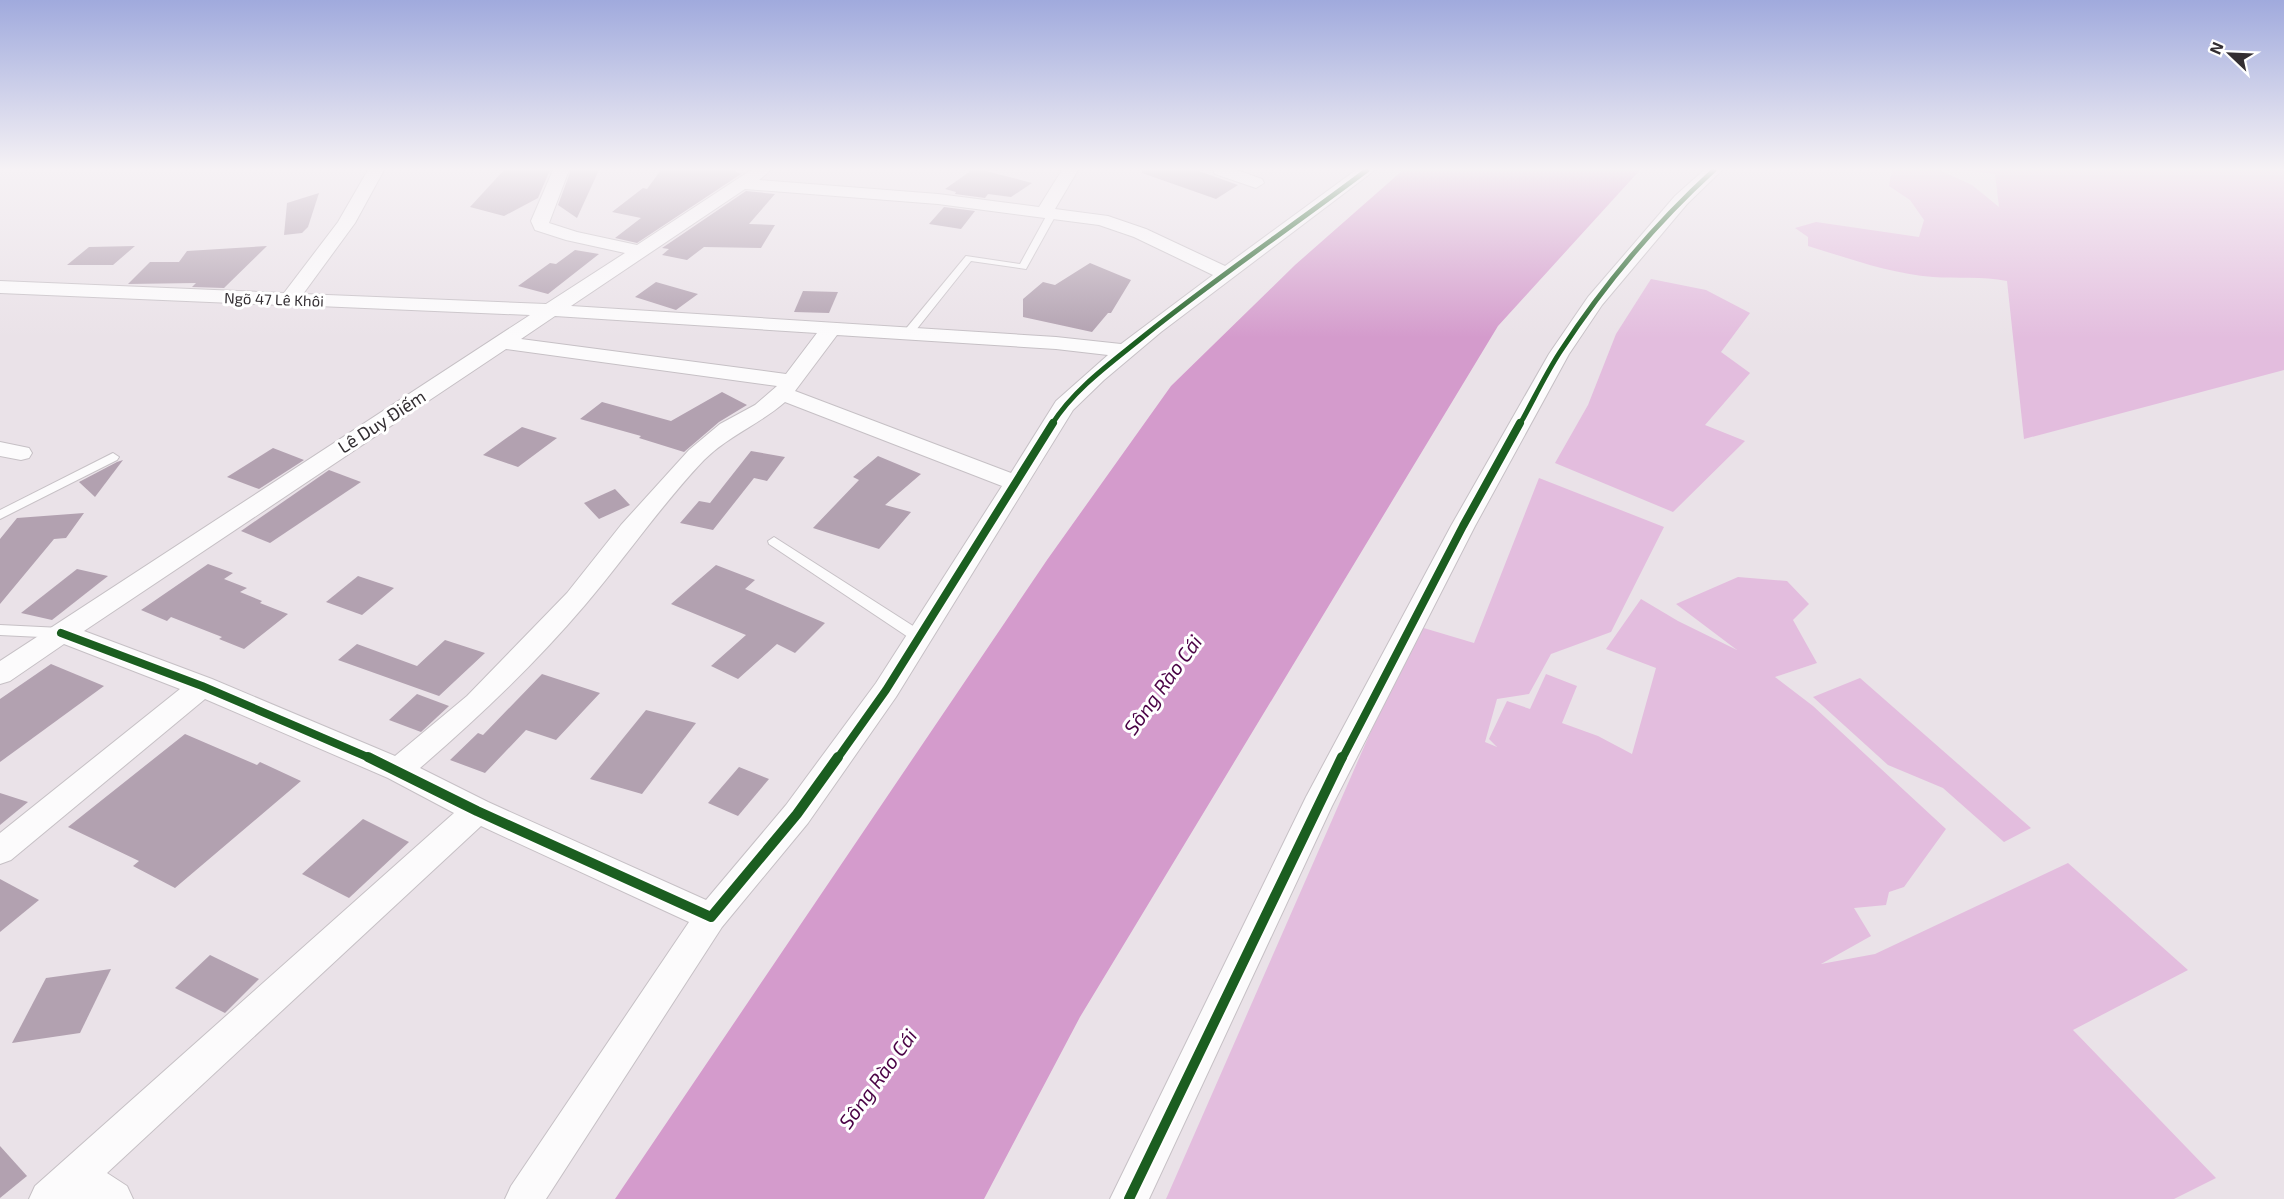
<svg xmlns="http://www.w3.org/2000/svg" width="2284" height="1199" viewBox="0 0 2284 1199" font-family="'Exo 2',sans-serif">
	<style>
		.green { fill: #e3bdde }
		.water { fill: #d49bcc }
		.building { fill: #b2a1b0 }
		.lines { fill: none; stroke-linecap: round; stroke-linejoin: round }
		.lane-casing { stroke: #c6c0c5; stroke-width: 2 }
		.street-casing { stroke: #c6c0c5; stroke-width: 2 }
		.lane { fill: #fcfbfc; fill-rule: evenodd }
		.street { fill: #fcfbfc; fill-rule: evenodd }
		.cycleway-far2-casing { stroke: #fff; stroke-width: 8 }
		.cycleway-far1-casing { stroke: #fff; stroke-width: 11 }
		.cycleway-casing { stroke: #fff; stroke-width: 14 }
		.cycleway-far2 { stroke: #1b5e20; stroke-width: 5 }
		.cycleway-far1 { stroke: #1b5e20; stroke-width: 8 }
		.cycleway { stroke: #1b5e20; stroke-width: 10 }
		.labels { text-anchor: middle; stroke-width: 6; stroke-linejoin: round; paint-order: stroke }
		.far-street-label { font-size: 15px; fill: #332e32; stroke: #fff }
		.street-label { font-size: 18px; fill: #332e32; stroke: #fff }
		.water-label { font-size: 20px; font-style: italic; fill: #4a0245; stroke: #fff }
	</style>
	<rect width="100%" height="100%" fill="#eae2e8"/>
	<!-- green -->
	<g class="green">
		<path d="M1892,170H1939L1972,185L1999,207L1995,174L1962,170H2284V370L2024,439L2007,281C1982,276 1958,279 1933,277C1891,274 1848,258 1808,246V237L1795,228L1816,222L1919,237L1924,220L1910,200L1889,186Z"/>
		<polygon points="1651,279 1706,290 1750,313 1721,352 1750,373 1705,425 1745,441 1673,512 1555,463 1588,405 1616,334"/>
		<polygon points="1539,478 1664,527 1611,632 1551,654 1529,694 1497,699 1485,742 1497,747 1489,739 1507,701 1530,709 1546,674 1577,686 1562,723 1598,736 1632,754 1656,668 1606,649 1641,599 1678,621 1737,650 1676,604 1738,577 1787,581 1809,604 1793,620 1817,663 1775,677 1813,706 1946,829 1904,887 1889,892 1886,905 1854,908 1871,936 1821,964 1875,954 2068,863 2188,970 2073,1030 2216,1178 2174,1199 1166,1199 1417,626 1474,643"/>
		<polygon points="1860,678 2031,828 2004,842 1943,788 1888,765 1813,697"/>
	</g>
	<!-- water -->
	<polygon class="water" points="1403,170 1640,170 1498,326 1080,1017 984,1199 615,1199 1047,560 1171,386 1295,265"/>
	<!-- building -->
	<g class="building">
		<polygon points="504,170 550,170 538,198 504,216 470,207"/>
		<polygon points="571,170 599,170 577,218 558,205"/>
		<polygon points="661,170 731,170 741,174 637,243 615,238 641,218 612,212 643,188 647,189"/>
		<polygon points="972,170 982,170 1032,183 1011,197 988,194 985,198 955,194 956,192 945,189"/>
		<polygon points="1142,170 1196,170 1238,185 1216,199 1142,173"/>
		<polygon points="746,191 775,194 749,224 775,225 761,248 704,247 687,260 662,255 669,249 662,248"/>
		<polygon points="319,193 308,227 302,233 284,235 287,203"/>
		<polygon points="944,207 975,211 961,229 929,224"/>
		<polygon points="135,246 113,265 67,265 89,247"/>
		<polygon points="267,246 224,288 192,287 196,283 128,284 150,262 179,262 187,251"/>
		<polygon points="575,250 599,254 548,294 518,286 550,263 556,264"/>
		<polygon points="1090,263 1131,280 1111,313 1108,313 1092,332 1023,317 1023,299 1043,282 1055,285"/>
		<polygon points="656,282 698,294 676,310 635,297"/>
		<polygon points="803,291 838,292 829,313 794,312"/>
		<polygon points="722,392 747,405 719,422 684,452 639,438 641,436 580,419 602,402 671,421"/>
		<polygon points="522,427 557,438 518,467 483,455"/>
		<polygon points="273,448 304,460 259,489 227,477"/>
		<polygon points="751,451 785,457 767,481 754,478 713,530 680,523 699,501 710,503"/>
		<polygon points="878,456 921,474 885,505 911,512 879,549 813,528 859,480 853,477"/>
		<polygon points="123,460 95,497 79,482 117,462"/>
		<polygon points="329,470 361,482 270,543 241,531"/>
		<polygon points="615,489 630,505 599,519 584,503"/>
		<polygon points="84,513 66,538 54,539 0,604 0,539 17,518"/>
		<polygon points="208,564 233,573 224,579 247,588 240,592 262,601 260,603 288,614 244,649 219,639 222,637 171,617 167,621 141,610"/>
		<polygon points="716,565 755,580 745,589 825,623 795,653 777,644 738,679 711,666 746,635 671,604"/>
		<polygon points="77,569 108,576 52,620 21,613"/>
		<polygon points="358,576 394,588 362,615 326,602"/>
		<polygon points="445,640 485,653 439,696 338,660 357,644 417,666"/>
		<polygon points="51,664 104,686 0,762 0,699"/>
		<polygon points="542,674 600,693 556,740 526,730 485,773 450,760 478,733 483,735"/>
		<polygon points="417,694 449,706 421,732 389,720"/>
		<polygon points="646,710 696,723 642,794 590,779"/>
		<polygon points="185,734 257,765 260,762 301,781 175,888 133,866 139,861 68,827"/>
		<polygon points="739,767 769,779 738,816 708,803"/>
		<polygon points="0,793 28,802 0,825"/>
		<polygon points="363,819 409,842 349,898 302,874"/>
		<polygon points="0,879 39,900 0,932"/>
		<polygon points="210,955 259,979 225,1013 175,988"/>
		<polygon points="111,969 80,1033 12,1043 46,978"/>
		<polygon points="0,1146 27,1176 0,1198"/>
	</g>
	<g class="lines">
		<!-- lane casing -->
		<g class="lane-casing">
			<g id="lane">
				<polygon points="1049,211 1057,213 1026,269 971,261 912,335 904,335 904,331 966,256 1020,264"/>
				<polygon points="113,453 119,457 117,460 0,519 0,510"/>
				<polygon points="774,537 924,633 926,637 924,641 914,641 769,544 768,541"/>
				<polygon points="0,625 61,628 68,633 61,638 0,635"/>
			</g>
		</g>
		<!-- street casing -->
		<g class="street-casing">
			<g id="street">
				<path d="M368,170H384L355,223L303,294L546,304L625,253L566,240L535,230L531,221L553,170H569L549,223L577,232L637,245L751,170H771L759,180L938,194L1039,207L1062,170H1078L1055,209L1108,216L1146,229L1225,266L1356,170H1375L1161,332L1104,380L1073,410L896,697L808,823L722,927L546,1199H505L511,1186L689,922L481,826L107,1173L127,1186L133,1199H29L35,1186L454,813L388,778L205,699L11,860L0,864V833L180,689L64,644L10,681L0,684V661L530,315L295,305L288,307L281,305L0,293V281L284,293L338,222ZM745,189L938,204L1099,225L1134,237L1213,275L1121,344L1056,337L571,306ZM555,316L817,333L786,374L521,339ZM837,335L1056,349L1108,355L1056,401L1011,473L795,391ZM506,349L777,386L755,405L720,424L689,450L621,525L567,593L467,696L395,756L212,679L84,631ZM785,402L1002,486L876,683L786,805L706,900L488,802L420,768C479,717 535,664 585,605C626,557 661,505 704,460C728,436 760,424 785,402Z"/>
				<polygon points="1213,170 1237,170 1262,179 1264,183 1256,188 1215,174"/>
				<polygon points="1704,170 1722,170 1687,204 1602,305 1569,354 1475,526 1332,806 1149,1199 1110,1199 1306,797 1451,526 1549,354 1588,297 1675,196"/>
				<polygon points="0,442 29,448 32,453 29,458 21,460 0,456"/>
			</g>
		</g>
		<!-- lane -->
		<use href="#lane" class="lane"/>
		<!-- street -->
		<use href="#street" class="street"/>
		<!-- cycleway-far2 casing -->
		<g class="cycleway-far2-casing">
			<g id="cycleway-far2">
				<path d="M1052,424C1075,388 1111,363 1144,336C1216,278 1293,226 1367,170"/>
				<path d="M1520,424C1533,401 1545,375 1560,352C1603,286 1656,223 1714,170"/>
			</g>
		</g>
		<!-- cycleway-far1 casing -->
		<g class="cycleway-far1-casing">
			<g id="cycleway-far1">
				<polyline points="61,633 202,686 372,759"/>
				<polyline points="837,759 886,690 1053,423"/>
				<polyline points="1342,759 1463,526 1520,423"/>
			</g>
		</g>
		<!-- cycleway casing -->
		<g class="cycleway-casing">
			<g id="cycleway">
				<polyline points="368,757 477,811 711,917 797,814 838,757"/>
				<polyline points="1129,1199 1342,757"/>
			</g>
		</g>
		<!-- cycleway-far2 -->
		<use href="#cycleway-far2" class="cycleway-far2"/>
		<!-- cycleway-far1 -->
		<use href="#cycleway-far1" class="cycleway-far1"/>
		<!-- cycleway -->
		<use href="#cycleway" class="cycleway"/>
	</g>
	<!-- sky -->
	<linearGradient id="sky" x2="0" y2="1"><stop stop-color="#a0aadd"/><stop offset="0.5" stop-color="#f6f2f5"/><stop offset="1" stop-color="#f6f2f5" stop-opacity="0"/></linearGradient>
	<rect width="2284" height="338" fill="url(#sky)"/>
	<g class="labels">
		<!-- far-street labels -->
		<g class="far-street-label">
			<text transform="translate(274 300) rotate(2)" y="5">Ngõ 47 Lê Khôi</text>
		</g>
		<!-- street labels -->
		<g class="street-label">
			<text transform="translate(382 422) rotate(-33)" y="6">Lê Duy Điếm</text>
		</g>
		<!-- water labels -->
		<g class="water-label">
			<text transform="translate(1163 685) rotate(-54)" y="7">Sông Rào Cái</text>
			<text transform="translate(878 1079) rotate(-54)" y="7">Sông Rào Cái</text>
		</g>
	</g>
	<!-- north arrow -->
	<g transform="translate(2230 54) rotate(293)" stroke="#ffffff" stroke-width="4.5" paint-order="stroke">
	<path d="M0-4.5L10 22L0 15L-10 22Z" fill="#332e32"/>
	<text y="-9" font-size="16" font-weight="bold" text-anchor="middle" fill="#332e32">N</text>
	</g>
</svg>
